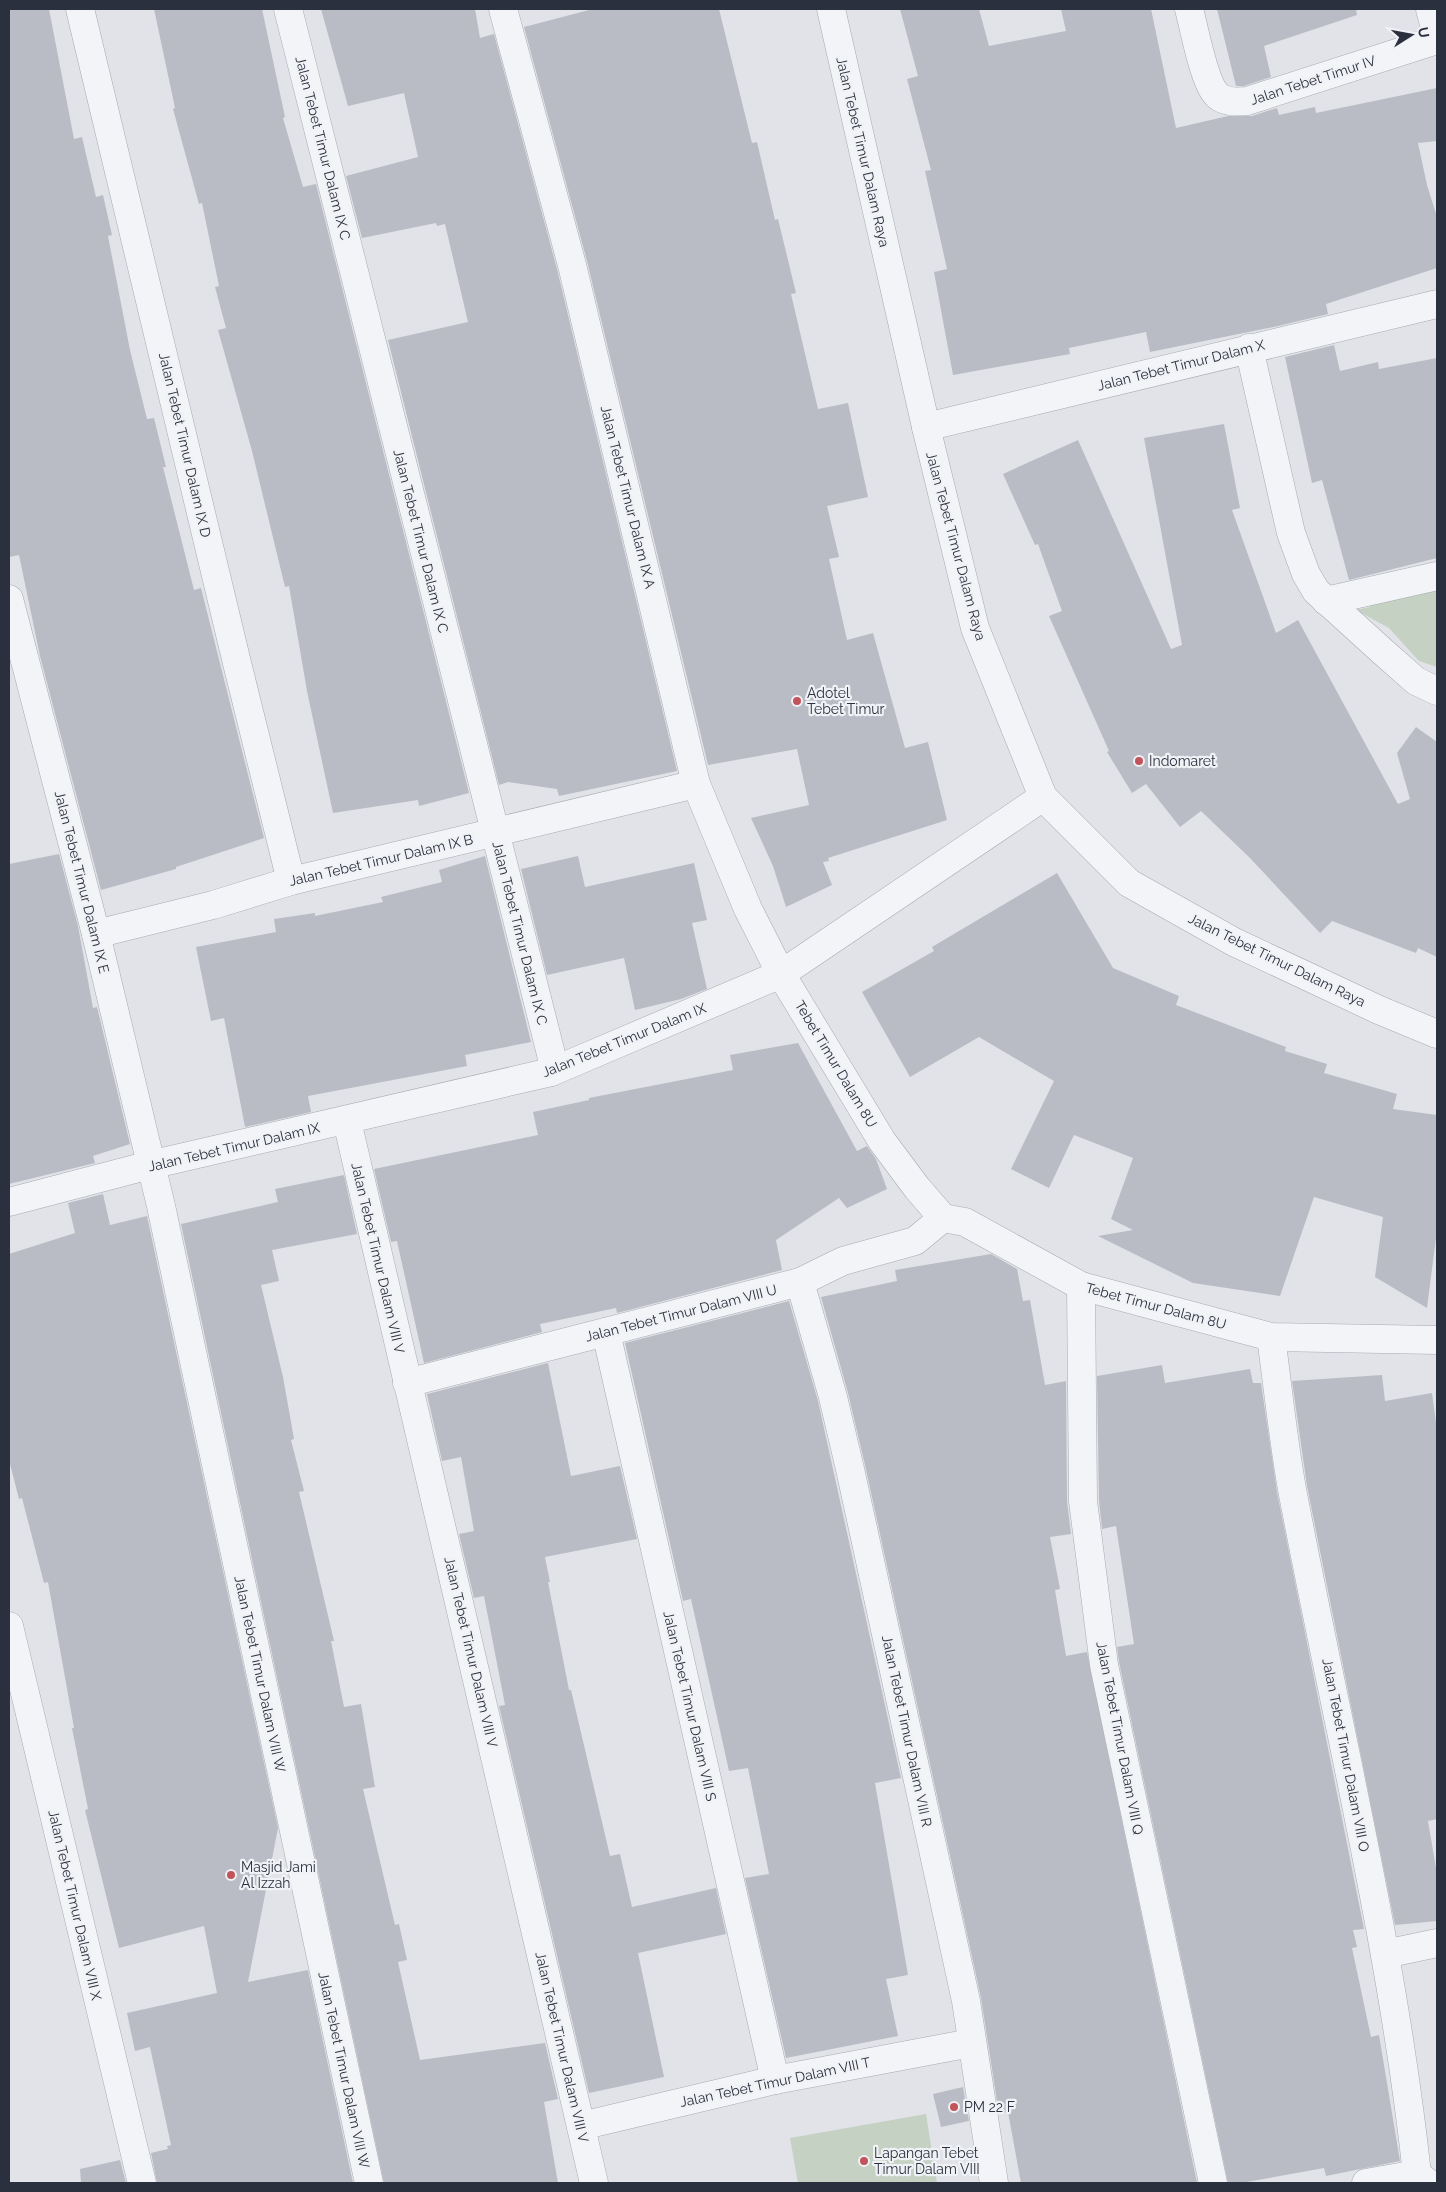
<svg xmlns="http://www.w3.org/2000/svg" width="1446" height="2192" viewBox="0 0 1446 2192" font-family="Raleway,sans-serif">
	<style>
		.green { fill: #c5d1c3 }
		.building { fill: #b9bcc4 }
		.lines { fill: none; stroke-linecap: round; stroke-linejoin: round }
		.minor-casing { stroke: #a7aab2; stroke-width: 29 }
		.minor { stroke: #f3f4f7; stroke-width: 28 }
		.poi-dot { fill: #c0545a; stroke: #f0f2f6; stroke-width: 2 }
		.labels { text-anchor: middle; stroke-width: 4.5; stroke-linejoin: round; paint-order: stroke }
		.street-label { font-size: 14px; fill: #2b303e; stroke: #f0f2f6 }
		.poi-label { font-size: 14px; fill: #2b303e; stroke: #f0f2f6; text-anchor: start }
	</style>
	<rect width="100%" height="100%" fill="#e1e3e8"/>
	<!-- green -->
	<g class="green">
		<polygon points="1437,590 1437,667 1419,661 1389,628 1356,610 1370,607 1368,604"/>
		<polygon points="926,2114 937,2183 798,2183 790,2138"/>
	</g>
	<!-- building -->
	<g class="building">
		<polygon points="9,9 49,9 74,139 82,137 96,197 103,195 112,235 108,236 130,350 147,419 154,418 166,467 163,467 194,590 201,588 264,838 176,867 176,869 101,890 40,656 19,555 9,557"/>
		<polygon points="154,9 262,9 285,117 283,118 303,187 316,184 469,793 419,806 418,800 333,813 307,691 289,586 285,587 252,451 218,330 226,328 215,287 219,286 202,203 199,204 173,109 175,108"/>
		<polygon points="321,9 475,9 480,38 494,34 557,269 677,771 559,796 557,789 508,782 499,785 388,340 468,322 445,224 437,226 436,223 362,238 346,176 418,157 404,93 348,106"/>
		<polygon points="593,9 719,9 752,143 757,142 775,220 778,219 796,293 791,294 818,409 848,403 868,497 827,506 839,557 829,559 847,640 873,633 905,748 928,742 947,820 828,858 829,861 823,862 832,885 786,907 773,866 751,818 809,805 797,749 708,765 587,261 524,27"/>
		<polygon points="900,9 979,9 989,46 1066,31 1061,9 1151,9 1176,128 1228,116 1252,116 1277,108 1279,115 1315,107 1316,113 1437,88 1437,141 1418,143 1427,185 1437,217 1437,268 1326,304 1328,314 1278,326 1150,352 1146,332 1069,348 1070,354 953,375 934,272 947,269 925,171 931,170 907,79 918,76"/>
		<polygon points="1217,9 1356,9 1357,15 1264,46 1271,77 1244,86 1236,86"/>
		<polygon points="1334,345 1340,371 1378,362 1379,369 1437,358 1437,558 1349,580 1322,480 1312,483 1285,357"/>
		<polygon points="1224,424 1240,508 1232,510 1276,633 1298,620 1398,804 1410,799 1397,753 1416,727 1437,742 1437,957 1418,948 1416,953 1332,921 1320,933 1250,858 1201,811 1180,827 1146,784 1132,793 1107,752 1109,751 1049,616 1062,611 1038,544 1035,545 1003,474 1078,440 1171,649 1182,645 1144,438"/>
		<polygon points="59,854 78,926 93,1008 97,1007 130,1144 93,1156 95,1163 9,1184 9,864"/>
		<polygon points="485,856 531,1042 465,1055 467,1066 308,1096 311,1112 245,1127 224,1018 211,1021 196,947 276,932 274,919 315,913 315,916 383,902 381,897 442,882 439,870"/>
		<polygon points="578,856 585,887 694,863 707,920 692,923 707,989 681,999 635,1010 624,958 547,975 521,869"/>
		<polygon points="1057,873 1113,968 1179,996 1176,1005 1286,1047 1285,1051 1327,1064 1324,1073 1397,1094 1393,1109 1437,1115 1437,1230 1427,1308 1375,1277 1383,1217 1314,1197 1280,1296 1193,1283 1098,1236 1133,1230 1111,1219 1133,1158 1074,1135 1049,1188 1011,1169 1054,1081 979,1037 910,1077 862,992 934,951 932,947"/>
		<polygon points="798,1043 857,1151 867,1146 876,1159 887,1189 847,1208 839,1198 776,1240 782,1270 617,1313 616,1308 540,1324 542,1332 424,1363 397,1241 391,1242 374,1169 538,1135 533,1112 589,1100 589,1098 733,1070 730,1055"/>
		<polygon points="344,1175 357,1234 272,1250 279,1281 261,1285 283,1377 294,1439 291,1440 304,1491 299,1492 334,1641 331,1641 344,1707 361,1704 375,1787 363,1789 395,1925 399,1924 407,1960 398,1962 420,2060 545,2043 558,2099 544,2102 558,2183 384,2183 181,1224 278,1202 275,1189"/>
		<polygon points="103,1194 110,1225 147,1216 278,1828 248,1982 308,1970 353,2183 157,2183 151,2153 168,2149 167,2146 171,2145 150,2047 135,2051 127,2013 217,1993 204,1926 119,1948 85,1810 88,1809 72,1728 74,1728 48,1582 44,1583 22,1498 19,1499 9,1460 9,1254 75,1233 68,1203"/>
		<polygon points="991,1254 1017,1269 1023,1301 1030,1300 1045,1385 1066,1381 1067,1501 1071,1534 1050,1537 1060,1589 1055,1590 1066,1656 1087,1652 1197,2183 1021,2183 1008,2112 999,2114 981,1998 865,1465 848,1393 821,1297 897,1281 895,1270"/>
		<polygon points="789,1301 818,1401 901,1778 875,1783 908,1975 886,1979 898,2036 786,2058 745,1878 769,1874 748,1768 729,1771 691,1599 683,1601 625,1343"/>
		<polygon points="548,1363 571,1476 620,1466 637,1539 545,1557 550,1582 548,1582 569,1690 571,1690 610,1856 620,1854 632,1907 716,1888 726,1934 638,1953 664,2077 589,2093 499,1706 505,1705 484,1596 474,1598 459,1534 474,1531 461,1457 442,1461 427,1394"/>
		<polygon points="1162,1365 1165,1383 1250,1369 1253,1383 1261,1383 1277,1492 1364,1929 1353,1930 1357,1947 1352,1948 1371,2037 1379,2035 1400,2161 1326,2176 1324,2168 1241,2183 1228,2183 1119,1662 1117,1647 1134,1644 1116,1526 1102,1529 1099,1500 1097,1376"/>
		<polygon points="1382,1375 1385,1401 1432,1393 1437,1430 1437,1819 1428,1821 1437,1874 1437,1921 1395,1925 1307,1486 1292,1381"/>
		<polygon points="963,2087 969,2121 941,2127 933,2094"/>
		<polygon points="120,2160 126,2183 81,2183 80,2169"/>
	</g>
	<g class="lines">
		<!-- minor casing -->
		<g class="minor-casing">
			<g id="minor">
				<polyline points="80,9 237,663 291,881"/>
				<polyline points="288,9 552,1058 551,1072"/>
				<polyline points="503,9 572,265 696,784 748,909 781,974 882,1141 917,1188 943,1218 965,1222 1081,1286 1271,1337 1437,1340"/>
				<polyline points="831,9 926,427 975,628 1043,797 1129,883 1234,942 1379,1010 1437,1034"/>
				<path d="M1189,9C1194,27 1204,83 1217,95C1224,102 1237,102 1247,101L1437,40"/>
				<polyline points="1430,9 1437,35"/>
				<polyline points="1249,348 1291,533 1306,574 1316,591 1382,651 1416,681 1437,691"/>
				<polyline points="926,427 1437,304"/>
				<polyline points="9,599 96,934 161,1206 369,2183"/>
				<polyline points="1326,601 1437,576"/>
				<polyline points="96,934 213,905 291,881 696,784"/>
				<polyline points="347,1121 594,2183"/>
				<polyline points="9,1202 150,1165 551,1072 781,974 1043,797"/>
				<polyline points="800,1282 833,1397 850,1469 966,2001 994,2183"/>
				<polyline points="1081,1286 1083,1501 1104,1665 1213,2183"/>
				<polyline points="606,1332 775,2080"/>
				<path d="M1271,1337C1278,1388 1283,1439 1292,1489C1335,1717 1392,1943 1417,2174"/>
				<polyline points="407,1383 800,1282 843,1261 915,1241 943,1218"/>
				<polyline points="9,1626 142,2183"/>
				<polyline points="1385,1954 1437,1943"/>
				<polyline points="581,2126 775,2080 971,2043"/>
				<polyline points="1366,2183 1417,2174 1428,2183"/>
			</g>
		</g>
		<!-- minor -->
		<use href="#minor" class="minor"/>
	</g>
	<!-- markers -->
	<g class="poi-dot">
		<circle cx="797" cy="701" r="5"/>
		<circle cx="1139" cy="761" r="5"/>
		<circle cx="231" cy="1875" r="5"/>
		<circle cx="954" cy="2107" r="5"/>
		<circle cx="864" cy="2161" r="5"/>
	</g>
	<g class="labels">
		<!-- street labels -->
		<g class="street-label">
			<text transform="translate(1313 80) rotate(-18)" y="5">Jalan Tebet Timur IV</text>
			<text transform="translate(323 148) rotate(76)" y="5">Jalan Tebet Timur Dalam IX C</text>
			<text transform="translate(863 152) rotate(77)" y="5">Jalan Tebet Timur Dalam Raya</text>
			<text transform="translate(1181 365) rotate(-14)" y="5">Jalan Tebet Timur Dalam X</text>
			<text transform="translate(185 445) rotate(77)" y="5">Jalan Tebet Timur Dalam IX D</text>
			<text transform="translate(628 497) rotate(76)" y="5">Jalan Tebet Timur Dalam IX A</text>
			<text transform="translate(421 541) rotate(76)" y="5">Jalan Tebet Timur Dalam IX C</text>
			<text transform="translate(956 546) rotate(75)" y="5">Jalan Tebet Timur Dalam Raya</text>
			<text transform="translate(381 860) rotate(-13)" y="5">Jalan Tebet Timur Dalam IX B</text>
			<text transform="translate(82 882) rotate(76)" y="5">Jalan Tebet Timur Dalam IX E</text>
			<text transform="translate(520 933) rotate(76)" y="5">Jalan Tebet Timur Dalam IX C</text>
			<text transform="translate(1277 960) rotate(26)" y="5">Jalan Tebet Timur Dalam Raya</text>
			<text transform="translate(624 1040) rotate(-22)" y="5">Jalan Tebet Timur Dalam IX</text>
			<text transform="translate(836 1064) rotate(59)" y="5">Tebet Timur Dalam 8U</text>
			<text transform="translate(234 1147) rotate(-13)" y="5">Jalan Tebet Timur Dalam IX</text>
			<text transform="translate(378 1258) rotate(77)" y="5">Jalan Tebet Timur Dalam VIII V</text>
			<text transform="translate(1156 1306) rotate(15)" y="5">Tebet Timur Dalam 8U</text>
			<text transform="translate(681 1313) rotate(-14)" y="5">Jalan Tebet Timur Dalam VIII U</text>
			<text transform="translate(471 1652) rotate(77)" y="5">Jalan Tebet Timur Dalam VIII V</text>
			<text transform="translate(260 1674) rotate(78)" y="5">Jalan Tebet Timur Dalam VIII W</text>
			<text transform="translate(690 1706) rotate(77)" y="5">Jalan Tebet Timur Dalam VIII S</text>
			<text transform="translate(907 1731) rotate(78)" y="5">Jalan Tebet Timur Dalam VIII R</text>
			<text transform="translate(1120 1738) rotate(79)" y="5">Jalan Tebet Timur Dalam VIII Q</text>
			<text transform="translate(1346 1755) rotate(79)" y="5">Jalan Tebet Timur Dalam VIII O</text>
			<text transform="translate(75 1905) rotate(77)" y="5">Jalan Tebet Timur Dalam VIII X</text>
			<text transform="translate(562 2047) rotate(77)" y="5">Jalan Tebet Timur Dalam VIII V</text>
			<text transform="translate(344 2070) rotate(78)" y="5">Jalan Tebet Timur Dalam VIII W</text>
			<text transform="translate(775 2082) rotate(-12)" y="5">Jalan Tebet Timur Dalam VIII T</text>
		</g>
		<!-- poi labels -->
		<g class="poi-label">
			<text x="807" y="698">Adotel<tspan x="807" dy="16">Tebet Timur</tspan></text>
			<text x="1149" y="766">Indomaret</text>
			<text x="241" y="1872">Masjid Jami<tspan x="241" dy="16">Al Izzah</tspan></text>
			<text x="964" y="2112">PM 22 F</text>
			<text x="874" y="2158">Lapangan Tebet<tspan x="874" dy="16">Timur Dalam VIII</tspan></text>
		</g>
	</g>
	<!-- border -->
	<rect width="1446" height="2192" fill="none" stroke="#2b303e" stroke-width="20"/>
	<!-- north arrow -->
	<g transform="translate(1411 35) rotate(79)" stroke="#f0f2f6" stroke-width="4" paint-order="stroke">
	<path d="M0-4L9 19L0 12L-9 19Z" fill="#2b303e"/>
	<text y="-8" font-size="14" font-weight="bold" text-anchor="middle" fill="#2b303e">U</text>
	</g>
</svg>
